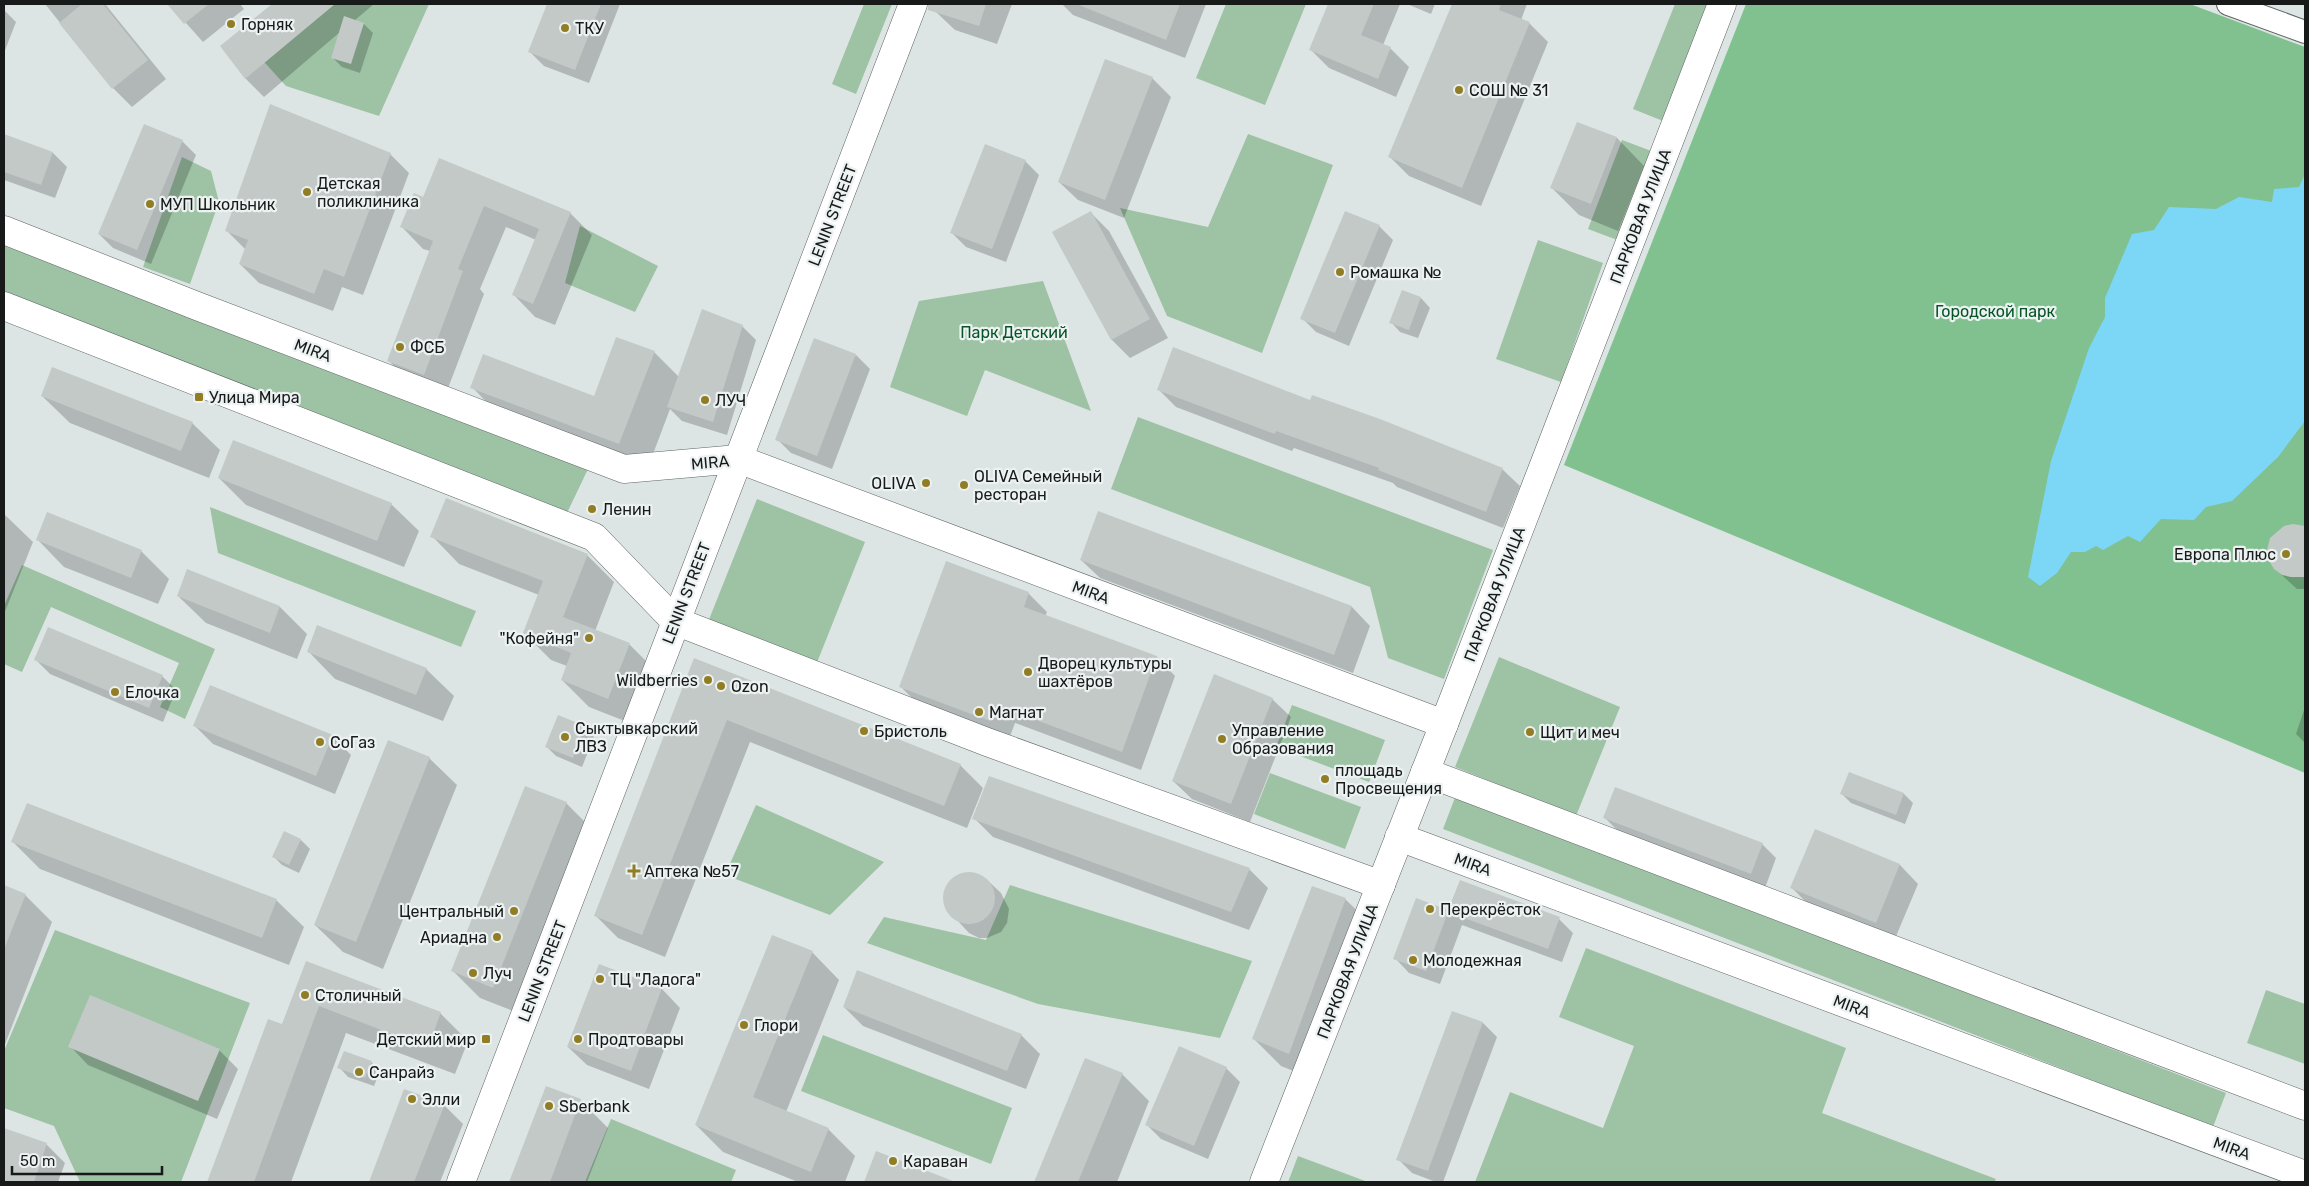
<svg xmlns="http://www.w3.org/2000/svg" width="2309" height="1186" viewBox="0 0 2309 1186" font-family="Rubik,sans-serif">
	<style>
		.green { fill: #9dc2a4 }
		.forest { fill: #81c18f }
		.water { fill: #7cd6f6 }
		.shadow { fill: #0003 }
		.building { fill: #c3c9c7 }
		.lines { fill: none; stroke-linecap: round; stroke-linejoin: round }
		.street-casing { stroke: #5e6564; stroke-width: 24 }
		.secondary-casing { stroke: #5e6564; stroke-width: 29 }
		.street { stroke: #fff; stroke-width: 22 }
		.secondary { stroke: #fff; stroke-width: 28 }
		.poi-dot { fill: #917d24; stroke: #ebf2f1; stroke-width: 2 }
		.labels { text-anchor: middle; stroke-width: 4.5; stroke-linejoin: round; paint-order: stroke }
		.poi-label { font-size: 16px; fill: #181a1a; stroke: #ebf2f1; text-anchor: start }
		.street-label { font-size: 16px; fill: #181a1a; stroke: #ebf2f1 }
		.park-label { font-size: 16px; fill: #065325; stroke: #ebf2f1 }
	</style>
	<rect width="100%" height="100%" fill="#dde5e4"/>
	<!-- green -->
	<g class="green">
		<polygon points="309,4 429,4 379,116 286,86 256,53"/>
		<polygon points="864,4 892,4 856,94 832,84"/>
		<polygon points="1226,4 1306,4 1265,105 1196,78"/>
		<polygon points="1675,4 1710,4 1663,121 1633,109"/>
		<polygon points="1248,134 1333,165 1262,353 1167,316 1120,208 1208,227"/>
		<polygon points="1622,140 1654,152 1620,241 1588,229"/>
		<polygon points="182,157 211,171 219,202 190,284 143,267"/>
		<polygon points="580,226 658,266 635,312 565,283"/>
		<polygon points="4,240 588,469 566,515 4,292"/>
		<polygon points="1538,240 1603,263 1561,382 1496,359"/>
		<polygon points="1043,281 1091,411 985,370 967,416 890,387 919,301"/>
		<polygon points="1138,417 1493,550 1444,679 1388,658 1370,587 1111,489"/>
		<polygon points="757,499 865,542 816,665 708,622"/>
		<polygon points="210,507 476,611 461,647 218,553"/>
		<polygon points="22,565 215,649 185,719 160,707 179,663 51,607 22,672 4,664 4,606"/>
		<polygon points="1499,657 1620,707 1576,816 1455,767"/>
		<polygon points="1292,705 1385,740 1369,782 1276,747"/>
		<polygon points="1270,773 1361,807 1345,849 1254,814"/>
		<polygon points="1456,795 2226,1093 2213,1127 1443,829"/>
		<polygon points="756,805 884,862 830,915 725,875"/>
		<polygon points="1010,885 1252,961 1220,1038 1038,1004 867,943 884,917 986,940"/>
		<polygon points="55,930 250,1003 181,1182 80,1182 54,1126 4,1108 4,1051"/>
		<polygon points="1586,948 1846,1048 1822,1113 1996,1179 1994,1182 1475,1182 1510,1092 1603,1128 1634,1046 1559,1017"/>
		<polygon points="2266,990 2305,1004 2305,1064 2247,1043"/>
		<polygon points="823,1035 1012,1108 991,1164 801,1091"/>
		<polygon points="611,1119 736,1170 731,1182 585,1182"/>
		<polygon points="1298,1156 1368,1182 1288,1182"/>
	</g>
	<!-- forest -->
	<polygon class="forest" points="1746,4 2190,4 2305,47 2305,773 1564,465"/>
	<!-- water -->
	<polygon class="water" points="2305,174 2305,421 2278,457 2232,501 2206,507 2194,520 2161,519 2140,542 2128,536 2103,550 2096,546 2085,552 2071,552 2057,573 2040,586 2028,577 2051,461 2089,348 2105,317 2105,298 2132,234 2154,230 2169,207 2216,209 2239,197 2272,202 2274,189 2299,187"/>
	<!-- shadow -->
	<g class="shadow">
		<polygon points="45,4 105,4 166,79 132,107 113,88"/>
		<polygon points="169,4 240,4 244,9 203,42"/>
		<polygon points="274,4 374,4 354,21 364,24 373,33 360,73 342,67 332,57 340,32 264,97 246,79 221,46"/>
		<polygon points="548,4 620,4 589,83 544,66 530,52"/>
		<polygon points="939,4 1012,4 997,44 955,30 936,12"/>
		<polygon points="1062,4 1206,4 1185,58 1073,15"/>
		<polygon points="1330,4 1400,4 1383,45 1390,48 1409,67 1396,97 1329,68 1311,50"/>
		<polygon points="1407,4 1435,4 1431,14"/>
		<polygon points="1453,4 1527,4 1521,20 1529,23 1548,42 1481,206 1409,176 1390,157"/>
		<polygon points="4,10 16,22 4,53"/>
		<polygon points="1152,78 1171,97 1124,218 1078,200 1059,182"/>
		<polygon points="1578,123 1617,138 1644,166 1618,231 1579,215 1552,188"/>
		<polygon points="4,136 53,153 67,167 55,198 4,180"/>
		<polygon points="182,141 196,155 151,264 113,248 99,234"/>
		<polygon points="390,154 409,173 363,295 342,287 333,311 259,283 240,264 246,250 226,230"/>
		<polygon points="1025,161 1039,175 1006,262 966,247 952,233"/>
		<polygon points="424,198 570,213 592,235 555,325 535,317 514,295 536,240 506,227 480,289 484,294 445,396 410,382 389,361 430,251 423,249 402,227"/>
		<polygon points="1091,213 1109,231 1168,338 1130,358 1112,340 1053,233"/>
		<polygon points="1379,226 1393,240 1349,346 1316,332 1302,318"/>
		<polygon points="1421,298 1430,308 1418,338 1400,332 1391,322"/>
		<polygon points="742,326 756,340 727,435 682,421 670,409 647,470 499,415 472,387 595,397 654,352 679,377"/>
		<polygon points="856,355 870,369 832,469 791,453 777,439"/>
		<polygon points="1158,389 1311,401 1502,469 1520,486 1503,528 1397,487 1393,483 1294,448 1292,451 1176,407"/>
		<polygon points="42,396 192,423 220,450 209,478 70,423"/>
		<polygon points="219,478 391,504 419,531 404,567 246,505"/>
		<polygon points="4,514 33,542 4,614"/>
		<polygon points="2293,526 2305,530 2305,589 2297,589 2275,569"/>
		<polygon points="432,536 587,555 614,582 595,631 629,644 656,671 635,725 589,707 562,680 567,666 551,660 524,633 539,595 459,564"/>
		<polygon points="37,539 141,551 169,579 158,604 64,567"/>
		<polygon points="1081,560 1352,607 1370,626 1353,673 1100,578"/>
		<polygon points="1028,593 1047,612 1045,616 1157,657 1175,676 1141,770 1015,723 1009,739 920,706 901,687"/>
		<polygon points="178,596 280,607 307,634 297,659 206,623"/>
		<polygon points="308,651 426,669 454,696 443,721 335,679"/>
		<polygon points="36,660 162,676 176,690 163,722 50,674"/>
		<polygon points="695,660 960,765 983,788 967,828 750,742 665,957 618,938 595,915"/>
		<polygon points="1272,699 1291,717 1250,822 1192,799 1173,781"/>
		<polygon points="2305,707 2305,743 2296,734"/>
		<polygon points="194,725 332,736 351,755 335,794 213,744"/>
		<polygon points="584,727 594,737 582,767 556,756 547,747"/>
		<polygon points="429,758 457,785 383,969 343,952 315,925"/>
		<polygon points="1842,794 1904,794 1913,803 1905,824 1851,803"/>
		<polygon points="566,803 594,831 521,1014 480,998 453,971"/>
		<polygon points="974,818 1249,869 1268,888 1249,930 993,837"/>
		<polygon points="1605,818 1762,844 1776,858 1765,888 1619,832"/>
		<polygon points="1816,831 1900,865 1918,884 1894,941 1811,907 1792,888"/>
		<polygon points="301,840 310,849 299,873 282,865 273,856"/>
		<polygon points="13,842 276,900 304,927 289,965 40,869"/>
		<polygon points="968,873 976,874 986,879 1001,893 1009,909 1007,923 1001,932 987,938 979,938 969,933 946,908 944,899 946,889 950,882 955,877"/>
		<polygon points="4,886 25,895 52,922 4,1047"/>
		<polygon points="1345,899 1373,926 1316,1080 1281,1066 1254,1039"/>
		<polygon points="1417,900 1449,912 1559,919 1573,933 1562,962 1462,925 1440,984 1409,973 1395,958"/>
		<polygon points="812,952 839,980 786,1112 828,1129 855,1156 845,1182 798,1182 723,1152 696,1125"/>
		<polygon points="307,963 440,1013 468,1041 455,1074 346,1033 291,1182 209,1182 269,1021 283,1026"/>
		<polygon points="599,966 662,989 680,1008 649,1089 587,1065 568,1047"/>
		<polygon points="844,1007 1021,1035 1040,1054 1026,1089 863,1026"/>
		<polygon points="1452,1012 1483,1023 1497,1037 1443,1182 1436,1182 1412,1173 1398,1159"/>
		<polygon points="70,1046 219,1050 238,1069 217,1119 88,1065"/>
		<polygon points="1085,1059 1122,1074 1149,1101 1117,1182 1036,1182"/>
		<polygon points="371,1062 380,1071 374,1086 348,1077 339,1067"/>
		<polygon points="1226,1068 1240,1082 1208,1159 1161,1139 1147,1125"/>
		<polygon points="546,1087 580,1100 608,1128 587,1182 510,1182"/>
		<polygon points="405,1091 444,1105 463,1124 440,1182 371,1182"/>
		<polygon points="4,1130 46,1144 65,1163 58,1182 4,1182"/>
		<polygon points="877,1152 951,1182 865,1182"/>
	</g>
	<!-- building -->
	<g class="building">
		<polygon points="82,4 103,4 148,60 112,89 59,23"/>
		<polygon points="167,4 209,4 184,24"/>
		<polygon points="272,4 335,4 245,79 220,46"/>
		<polygon points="547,4 601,4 575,70 528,52"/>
		<polygon points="928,4 986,4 979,26 928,10"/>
		<polygon points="1076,4 1180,4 1166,40"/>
		<polygon points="1328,4 1374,4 1361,35 1391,47 1378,79 1309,50"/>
		<polygon points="1452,4 1501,4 1499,10 1530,22 1462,188 1388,157"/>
		<polygon points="344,16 364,23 351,64 331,58"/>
		<polygon points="1105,59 1153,77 1105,200 1058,182"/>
		<polygon points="270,104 391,153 344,277 324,269 314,294 239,264 248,240 225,231"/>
		<polygon points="1577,122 1617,137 1591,204 1550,188"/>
		<polygon points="144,124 183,140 137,250 98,234"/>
		<polygon points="4,134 53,152 41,185 4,172"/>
		<polygon points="985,144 1026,160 992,249 950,233"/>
		<polygon points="439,158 571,212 533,304 512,295 539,229 484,206 458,269 463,271 424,375 387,361 433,241 400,227 414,193 423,197"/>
		<polygon points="1091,211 1150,319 1111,340 1052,232"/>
		<polygon points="1345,211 1380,225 1335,333 1300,319"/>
		<polygon points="1402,290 1421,297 1409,330 1389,323"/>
		<polygon points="702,309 743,325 713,422 667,407"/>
		<polygon points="616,337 655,351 619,444 470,388 483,354 594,396"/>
		<polygon points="814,338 856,354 817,456 775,440"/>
		<polygon points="1173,347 1310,400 1312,395 1380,419 1503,468 1486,512 1378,470 1379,468 1276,431 1275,434 1157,390"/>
		<polygon points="52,367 193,422 181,451 41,396"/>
		<polygon points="233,440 392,503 377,541 218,478"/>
		<polygon points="446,498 588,554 563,617 630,643 608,699 561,680 571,653 523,633 543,581 430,537"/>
		<polygon points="1098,511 1352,606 1334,655 1080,560"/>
		<polygon points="47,512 142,550 131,578 36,540"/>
		<polygon points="2293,524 2305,526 2305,577 2291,577 2282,575 2274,569 2268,559 2267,550 2270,538 2284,526"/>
		<polygon points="946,561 1029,592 1024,607 1157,656 1122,752 996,705 990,721 899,687"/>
		<polygon points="187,569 280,606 270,633 177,596"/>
		<polygon points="317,625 427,668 416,695 307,652"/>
		<polygon points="48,627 163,675 149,708 34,660"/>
		<polygon points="694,658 961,764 944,806 727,720 642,935 594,916"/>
		<polygon points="1214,674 1273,698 1231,804 1172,781"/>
		<polygon points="210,685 333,735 316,776 193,726"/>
		<polygon points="558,715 585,726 573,758 545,747"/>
		<polygon points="388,740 430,757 356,942 314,925"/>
		<polygon points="1849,772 1904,793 1896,815 1840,794"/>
		<polygon points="989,776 1250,868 1231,912 972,819"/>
		<polygon points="525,786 567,802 493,988 451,971"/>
		<polygon points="1615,787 1763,843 1751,874 1603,818"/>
		<polygon points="27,803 277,899 262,938 11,842"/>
		<polygon points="1815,829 1900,864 1876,923 1790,888"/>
		<polygon points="284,831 301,839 289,865 272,857"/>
		<circle cx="969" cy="898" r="26"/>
		<polygon points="1460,880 1560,917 1548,949 1448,912 1426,971 1393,959 1416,898 1448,910"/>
		<polygon points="4,885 26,894 5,947 4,947"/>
		<polygon points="1312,886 1346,898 1289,1054 1252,1039"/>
		<polygon points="772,935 813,951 753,1097 829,1128 811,1172 695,1125"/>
		<polygon points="306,961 441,1012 428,1048 319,1006 254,1182 207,1182 268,1019 282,1024"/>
		<polygon points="599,964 662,988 631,1071 567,1047"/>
		<polygon points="857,970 1022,1034 1007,1071 843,1007"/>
		<polygon points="90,995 220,1049 198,1101 68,1047"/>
		<polygon points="1452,1011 1483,1022 1428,1171 1396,1160"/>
		<polygon points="1179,1046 1227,1067 1194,1146 1145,1125"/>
		<polygon points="344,1051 372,1061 365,1078 337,1068"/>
		<polygon points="1085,1058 1123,1073 1078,1182 1034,1182"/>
		<polygon points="546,1086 581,1099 550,1182 509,1182"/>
		<polygon points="404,1089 445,1104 414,1182 369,1182"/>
		<polygon points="4,1128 47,1143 34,1182 4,1182"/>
		<polygon points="876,1151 953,1181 953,1182 864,1182"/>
	</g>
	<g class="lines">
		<!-- street casing -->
		<g class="street-casing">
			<polyline id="street" points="2228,4 2305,32"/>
		</g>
		<!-- secondary casing -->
		<g class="secondary-casing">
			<g id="secondary">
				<polyline points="4,230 197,306 624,469 738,459 1444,724"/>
				<polyline points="4,306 594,537 675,621 987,742 1381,885"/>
				<polyline points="1425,772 2305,1106"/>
				<polyline points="1399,837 2305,1175"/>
				<polyline points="461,1182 913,4"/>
				<polyline points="1264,1182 1444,724 1722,4"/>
			</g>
		</g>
		<!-- street -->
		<use href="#street" class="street"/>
		<!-- secondary -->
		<use href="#secondary" class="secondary"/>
	</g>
	<!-- markers -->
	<g class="poi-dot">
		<circle cx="231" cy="24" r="5"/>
		<circle cx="565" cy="28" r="5"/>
		<circle cx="1459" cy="90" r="5"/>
		<circle cx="307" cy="192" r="5"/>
		<circle cx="150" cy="204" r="5"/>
		<circle cx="1340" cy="272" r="5"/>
		<circle cx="400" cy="347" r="5"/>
		<rect x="194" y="392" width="10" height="10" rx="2.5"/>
		<circle cx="705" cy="400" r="5"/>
		<circle cx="926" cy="483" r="5"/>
		<circle cx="964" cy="485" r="5"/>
		<circle cx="592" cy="509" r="5"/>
		<circle cx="2286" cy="554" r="5"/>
		<circle cx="589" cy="638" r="5"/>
		<circle cx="1028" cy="672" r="5"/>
		<circle cx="708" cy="680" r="5"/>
		<circle cx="721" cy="686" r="5"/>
		<circle cx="115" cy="692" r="5"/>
		<circle cx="979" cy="712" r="5"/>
		<circle cx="864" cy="731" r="5"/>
		<circle cx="1530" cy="732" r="5"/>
		<circle cx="565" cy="737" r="5"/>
		<circle cx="1222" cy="739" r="5"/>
		<circle cx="320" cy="742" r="5"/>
		<circle cx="1325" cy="779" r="5"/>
		<path d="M631.5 863.5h5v5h5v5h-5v5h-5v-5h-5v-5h5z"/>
		<circle cx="1430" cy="909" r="5"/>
		<circle cx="514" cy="911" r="5"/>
		<circle cx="497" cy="937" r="5"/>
		<circle cx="1413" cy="960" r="5"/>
		<circle cx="473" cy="973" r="5"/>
		<circle cx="600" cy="979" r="5"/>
		<circle cx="305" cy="995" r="5"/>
		<circle cx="744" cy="1025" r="5"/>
		<rect x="481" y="1034" width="10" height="10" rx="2.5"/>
		<circle cx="578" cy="1039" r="5"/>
		<circle cx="359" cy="1072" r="5"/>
		<circle cx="412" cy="1099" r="5"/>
		<circle cx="549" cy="1106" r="5"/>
		<circle cx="893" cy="1161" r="5"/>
	</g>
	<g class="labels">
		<!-- poi labels -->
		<g class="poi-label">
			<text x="241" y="30">Горняк</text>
			<text x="575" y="34">ТКУ</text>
			<text x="1469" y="96">СОШ № 31</text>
			<text x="317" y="189">Детская<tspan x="317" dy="18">поликлиника</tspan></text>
			<text x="160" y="210">МУП Школьник</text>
			<text x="1350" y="278">Ромашка №</text>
			<text x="410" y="353">ФСБ</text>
			<text x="209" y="403">Улица Мира</text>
			<text x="715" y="406">ЛУЧ</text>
			<text x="974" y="482">OLIVA Семейный<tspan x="974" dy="18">ресторан</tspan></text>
			<text x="916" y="489" text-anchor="end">OLIVA</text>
			<text x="602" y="515">Ленин</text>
			<text x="2276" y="560" text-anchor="end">Европа Плюс</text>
			<text x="579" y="644" text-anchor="end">"Кофейня"</text>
			<text x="1038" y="669">Дворец культуры<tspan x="1038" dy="18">шахтёров</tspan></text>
			<text x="698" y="686" text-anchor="end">Wildberries</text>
			<text x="731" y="692">Ozon</text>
			<text x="125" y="698">Елочка</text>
			<text x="989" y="718">Магнат</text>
			<text x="575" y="734">Сыктывкарский<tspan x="575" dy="18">ЛВЗ</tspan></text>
			<text x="1232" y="736">Управление<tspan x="1232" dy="18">Образования</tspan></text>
			<text x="874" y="737">Бристоль</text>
			<text x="1540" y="738">Щит и меч</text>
			<text x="330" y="748">СоГаз</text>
			<text x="1335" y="776">площадь<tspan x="1335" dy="18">Просвещения</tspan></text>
			<text x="644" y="877">Аптека №57</text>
			<text x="1440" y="915">Перекрёсток</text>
			<text x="504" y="917" text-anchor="end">Центральный</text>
			<text x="487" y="943" text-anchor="end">Ариадна</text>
			<text x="1423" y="966">Молодежная</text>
			<text x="483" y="979">Луч</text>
			<text x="610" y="985">ТЦ "Ладога"</text>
			<text x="315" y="1001">Столичный</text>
			<text x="754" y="1031">Глори</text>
			<text x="476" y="1045" text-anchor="end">Детский мир</text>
			<text x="588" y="1045">Продтовары</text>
			<text x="369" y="1078">Санрайз</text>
			<text x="422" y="1105">Элли</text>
			<text x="559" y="1112">Sberbank</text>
			<text x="903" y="1167">Караван</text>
		</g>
		<!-- street labels -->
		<g class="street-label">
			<text transform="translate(832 215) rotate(-69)" y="6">LENIN STREET</text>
			<text transform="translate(1640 216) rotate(-69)" y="6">ПАРКОВАЯ УЛИЦА</text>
			<text transform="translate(313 350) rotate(21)" y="6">MIRA</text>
			<text transform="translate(710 462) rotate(-5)" y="6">MIRA</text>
			<text transform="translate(1091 592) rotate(21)" y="6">MIRA</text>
			<text transform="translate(686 593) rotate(-69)" y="6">LENIN STREET</text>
			<text transform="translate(1494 594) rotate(-69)" y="6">ПАРКОВАЯ УЛИЦА</text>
			<text transform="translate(1473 864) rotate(20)" y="6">MIRA</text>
			<text transform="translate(542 971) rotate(-69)" y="6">LENIN STREET</text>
			<text transform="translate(1347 971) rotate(-69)" y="6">ПАРКОВАЯ УЛИЦА</text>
			<text transform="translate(1852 1006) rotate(21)" y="6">MIRA</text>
			<text transform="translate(2232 1148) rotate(20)" y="6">MIRA</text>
		</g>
		<!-- park labels -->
		<g class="park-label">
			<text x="1995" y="317">Городской парк</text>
			<text x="1014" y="338">Парк Детский</text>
		</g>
	</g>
	<!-- border -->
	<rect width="2309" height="1186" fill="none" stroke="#181a1a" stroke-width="10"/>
	<!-- scale -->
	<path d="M12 1166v8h150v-8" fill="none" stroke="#181a1a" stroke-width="2.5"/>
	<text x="20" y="1166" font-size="15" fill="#181a1a" stroke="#ebf2f1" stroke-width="4" paint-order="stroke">50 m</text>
</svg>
